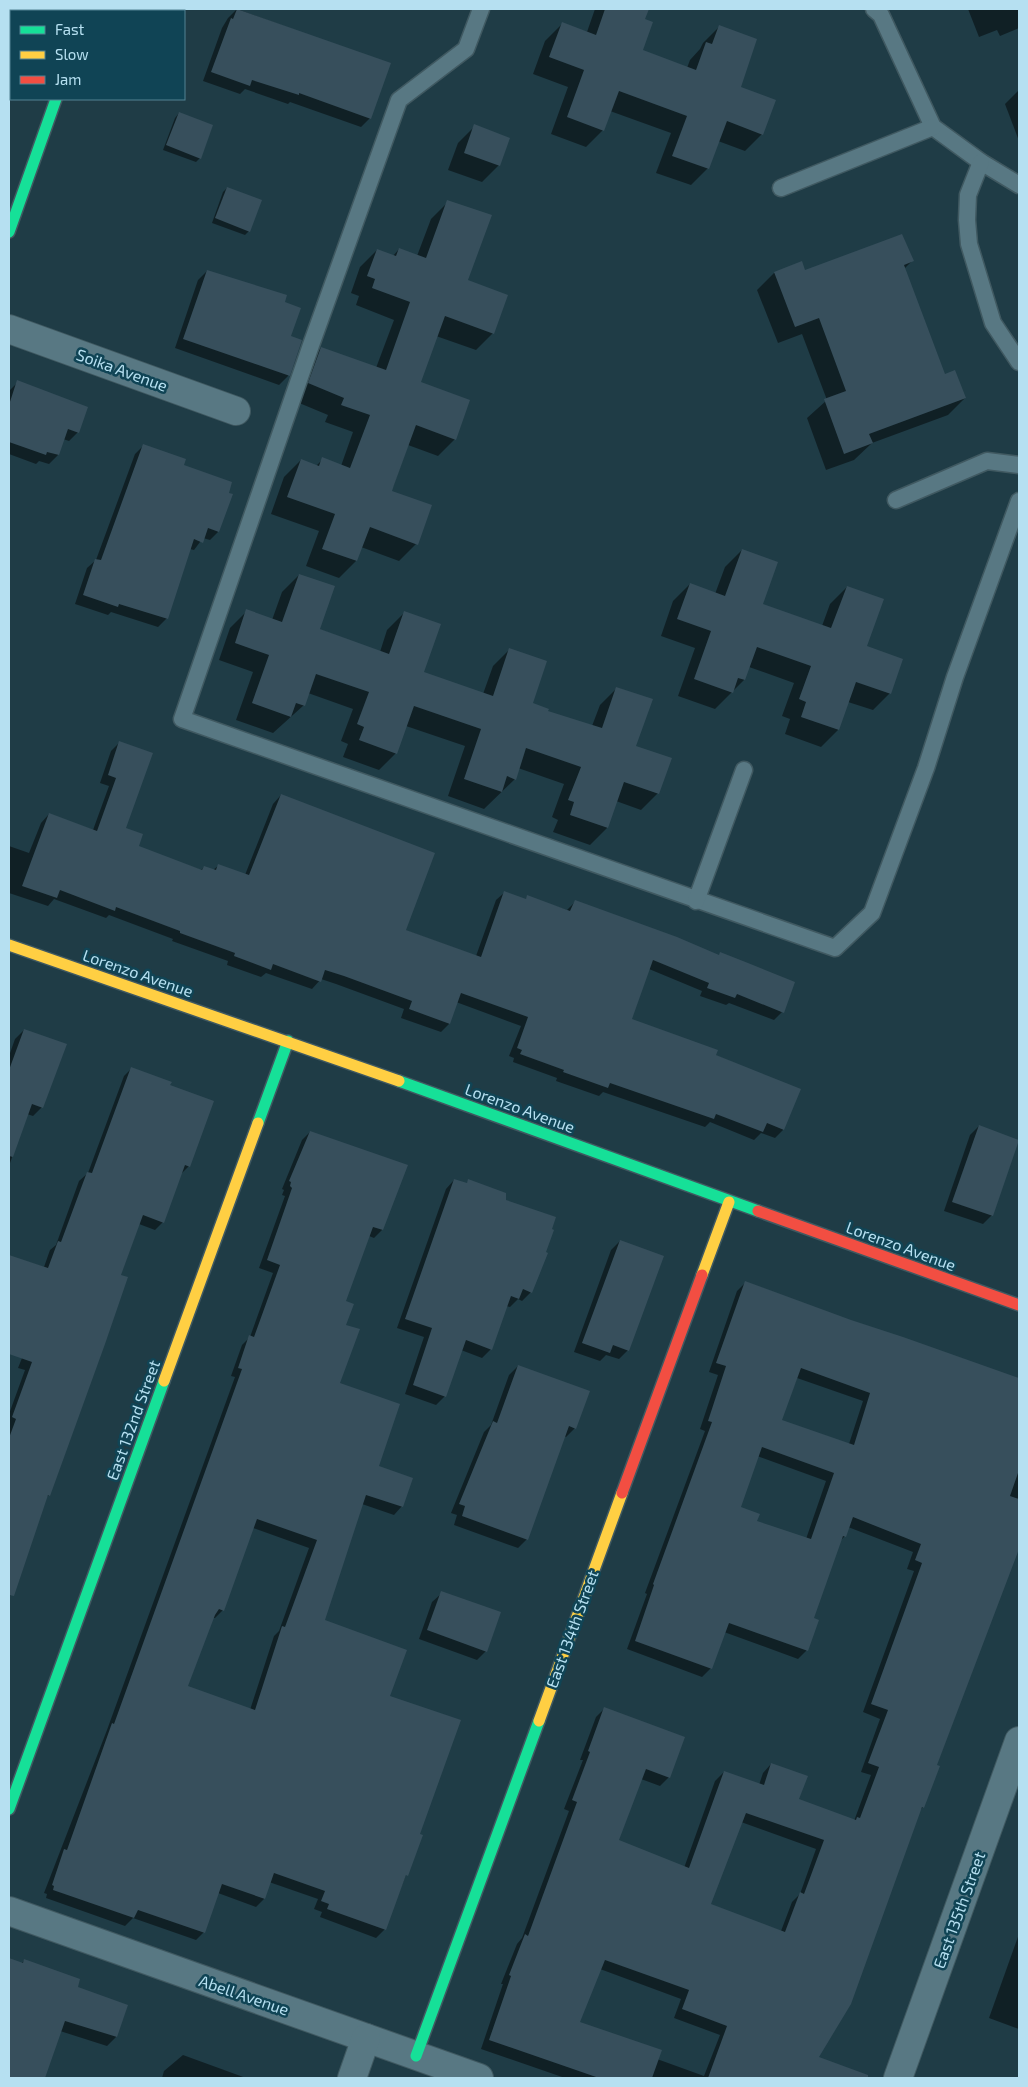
<svg xmlns="http://www.w3.org/2000/svg" width="1028" height="2087" viewBox="0 0 1028 2087" font-family="'Exo 2',sans-serif">
	<style>
		.shadow { fill: #0007; fill-rule: evenodd }
		.building { fill: #374f5c; fill-rule: evenodd }
		.lines { fill: none; stroke-linecap: round; stroke-linejoin: round }
		.lane-casing { stroke: #405961; stroke-width: 19 }
		.street-casing { stroke: #405961; stroke-width: 30 }
		.fast-casing { stroke: #405961; stroke-width: 14 }
		.slow-casing { stroke: #405961; stroke-width: 14 }
		.jam-casing { stroke: #405961; stroke-width: 14 }
		.lane { stroke: #587883; stroke-width: 16 }
		.street { stroke: #587883; stroke-width: 28 }
		.fast { stroke: #16e098; stroke-width: 11 }
		.slow { stroke: #ffcf43; stroke-width: 11 }
		.jam { stroke: #f24e42; stroke-width: 11 }
		.labels { text-anchor: middle; stroke-width: 5; stroke-linejoin: round; paint-order: stroke }
		.street-label { font-size: 16px; fill: #b6e0f1; stroke: #104455 }
	</style>
	<rect width="100%" height="100%" fill="#1f3c46"/>
	<!-- shadow -->
	<g class="shadow">
		<polygon points="9,9 45,9 44,11 11,11 11,63 9,70"/>
		<polygon points="237,9 389,64 370,118 361,127 290,102 288,104 245,89 240,94 203,81 222,28 228,18"/>
		<polygon points="595,9 647,9 643,20 641,51 687,68 690,60 700,49 703,43 720,26 739,88 762,134 745,151 718,141 708,168 691,185 656,173 671,133 610,111 603,130 586,147 551,134 568,87 533,74 545,41 562,24 587,32"/>
		<polygon points="968,9 1019,9 1019,28 1000,36 997,30 979,37"/>
		<polygon points="1019,90 1019,141 1005,104"/>
		<polygon points="179,113 200,158 196,162 163,150 175,118"/>
		<polygon points="475,126 499,165 482,182 448,170 458,143"/>
		<polygon points="227,188 249,231 245,235 212,223 223,192"/>
		<polygon points="448,202 467,281 493,333 476,350 436,336 419,383 455,439 438,456 408,445 391,492 416,544 399,561 361,547 356,561 339,578 306,566 319,531 271,514 284,477 301,460 316,466 323,459 341,466 353,432 325,422 328,415 292,400 304,365 321,348 376,368 394,320 356,305 359,296 351,293 360,267 377,250 393,256 399,249 417,256 431,219"/>
		<polygon points="912,261 904,269 944,375 965,398 948,415 872,443 854,460 826,470 807,418 827,400 802,334 778,343 757,290 774,273 805,272"/>
		<polygon points="207,271 283,303 289,337 301,341 288,376 279,385 175,348 198,280"/>
		<polygon points="18,382 78,432 69,441 63,439 58,455 49,464 39,461 36,464 9,454 9,391"/>
		<polygon points="144,445 182,466 218,532 210,540 203,538 194,550 190,549 167,618 158,627 111,612 108,615 75,604 87,568 96,560 135,454"/>
		<polygon points="742,550 762,605 822,626 830,604 847,587 865,647 890,693 873,710 848,702 838,730 821,747 785,734 790,719 782,716 794,683 749,667 744,680 715,709 678,696 695,648 661,636 673,601 690,584 715,594 725,567"/>
		<polygon points="299,575 319,629 380,652 387,630 404,613 423,673 483,694 493,666 510,649 531,704 547,712 592,726 600,705 617,688 635,747 658,793 641,810 616,801 607,828 590,845 553,832 558,820 552,817 564,784 518,768 515,779 484,809 448,796 465,746 406,726 396,753 379,770 343,757 348,744 341,741 353,709 308,693 304,705 273,733 236,720 253,672 219,660 230,628 247,611 272,620 282,592"/>
		<polygon points="119,743 125,829 137,847 201,870 204,867 213,870 218,866 245,875 273,804 281,795 405,930 476,956 496,900 505,892 525,900 528,897 567,910 575,902 782,1012 774,1020 729,1003 726,1005 700,996 702,991 649,969 631,1020 799,1090 783,1130 775,1138 761,1133 754,1140 710,1122 705,1127 603,1092 599,1096 556,1081 557,1078 513,1062 514,1058 509,1056 521,1026 456,1002 449,1024 441,1032 401,1018 404,1009 336,984 321,979 312,989 266,973 261,977 227,965 228,961 172,941 173,939 109,915 106,918 54,899 48,906 9,893 9,846 29,853 41,823 49,814 93,830 109,786 100,783 111,751"/>
		<polygon points="24,1030 42,1107 33,1116 27,1114 9,1166 9,1056 15,1039"/>
		<polygon points="132,1068 169,1086 189,1166 181,1174 163,1222 155,1230 139,1224 120,1276 49,1495 45,1498 9,1599 9,1414 25,1370 18,1368 22,1358 16,1349 9,1346 9,1333 16,1314 9,1311 9,1256 44,1267 50,1250 56,1245 79,1181 88,1173 124,1076"/>
		<polygon points="979,1126 992,1215 983,1224 944,1211 970,1135"/>
		<path d="M310,1132L406,1166L382,1230L374,1238L369,1236L344,1301L345,1325L339,1384L377,1466L402,1506L394,1515L362,1504L323,1621L389,1697L419,1835L421,1836L385,1929L376,1938L320,1917L322,1912L314,1909L318,1899L269,1882L264,1899L256,1907L218,1893L204,1932L196,1940L133,1918L125,1926L46,1898L47,1894L44,1893L107,1730L235,1377L231,1376L242,1345L250,1337L273,1273L259,1268L285,1196L282,1195L284,1190L282,1189L302,1140ZM253,1528L309,1548L279,1631L274,1636L250,1710L187,1687L213,1618H215L223,1610Z"/>
		<polygon points="454,1180 466,1184 469,1181 505,1201 550,1230 531,1292 522,1301 518,1299 510,1307 506,1306 491,1349 482,1358 461,1350 445,1396 436,1405 405,1394 424,1337 397,1328 446,1189"/>
		<polygon points="620,1241 628,1350 619,1359 606,1355 600,1361 574,1352 611,1250"/>
		<path d="M746,1282L851,1321L903,1338L1019,1379V1546L936,1766L923,1807L919,1811L817,2058L829,2062L824,2078H565L481,2049L503,1984H501L517,1944L522,1938L569,1811L564,1809L583,1760H580L596,1717L604,1709L669,1777L660,1786L641,1779L618,1841L684,1868L715,1781L724,1772L759,1785L763,1773L771,1764L798,1800L854,1821L871,1775L861,1772L880,1719L863,1712L914,1571L907,1569L913,1552L848,1527L845,1536L839,1542L812,1619L817,1621L806,1651L798,1659L724,1632L711,1668L702,1677L627,1649L647,1594L645,1593L705,1431L700,1429L718,1375L709,1372L737,1291ZM797,1378L863,1401L849,1444L780,1421ZM757,1456L826,1481L806,1539L756,1522L740,1508ZM741,1822L816,1849L800,1894L792,1902L781,1931L709,1905ZM600,1969L681,1999L674,2018L720,2035L704,2076L657,2059L578,2022Z"/>
		<polygon points="518,1366 575,1428 566,1437 564,1436 527,1539 518,1548 454,1525 457,1515 451,1513 484,1432 491,1425 509,1375"/>
		<polygon points="442,1593 486,1651 477,1660 419,1639 432,1602"/>
		<polygon points="1019,1934 1019,2029 989,2018"/>
		<polygon points="12,1960 21,1964 25,1960 76,1988 127,2006 116,2037 107,2046 60,2031 43,2078 9,2078 9,1964"/>
		<polygon points="183,2055 246,2078 162,2078 164,2071"/>
	</g>
	<!-- building -->
	<g class="building">
		<polygon points="237,9 391,63 371,119 299,93 299,95 252,80 250,86 211,72 231,18 233,19"/>
		<polygon points="605,9 649,9 645,19 653,22 643,50 696,70 706,42 712,44 719,25 757,39 741,87 776,100 763,135 727,121 709,169 672,156 687,116 619,91 604,131 567,117 584,70 549,57 562,22 596,35"/>
		<polygon points="179,112 213,125 201,159 166,145"/>
		<polygon points="474,124 510,138 500,166 464,153"/>
		<polygon points="227,187 262,200 250,232 215,218"/>
		<polygon points="447,200 492,215 468,280 508,295 494,334 445,316 421,382 470,400 456,440 416,425 394,485 392,491 432,505 418,545 370,527 357,561 322,549 335,514 287,497 301,459 319,466 322,457 350,468 370,415 341,405 344,398 308,383 321,347 386,370 410,302 372,288 375,279 367,276 377,249 396,256 399,248 426,258"/>
		<polygon points="902,234 914,261 904,265 945,374 955,370 966,398 869,434 873,443 844,454 824,399 846,391 819,318 795,327 774,272 802,261 805,270"/>
		<polygon points="207,270 287,295 285,302 301,308 291,336 302,340 290,376 183,339"/>
		<polygon points="17,380 88,407 79,433 68,429 59,455 47,452 46,455 9,442 9,405"/>
		<polygon points="143,444 186,459 184,465 232,482 229,493 233,494 219,532 208,528 203,543 194,539 168,619 119,604 118,607 83,595 95,559 101,560"/>
		<polygon points="742,549 778,562 763,604 831,628 847,586 884,599 867,646 903,659 891,694 856,682 839,730 801,717 806,702 799,699 811,666 757,647 745,680 738,678 733,693 694,679 711,631 677,619 690,583 725,596"/>
		<polygon points="299,574 335,586 320,629 389,654 404,611 441,624 424,672 493,696 509,648 547,661 533,703 549,709 548,711 602,728 616,687 653,699 636,746 672,758 659,794 624,782 608,828 570,815 574,802 568,800 581,767 526,748 516,780 507,776 502,792 464,779 481,729 414,706 397,754 359,740 364,727 357,724 369,692 316,674 305,706 296,703 291,717 252,703 269,655 235,643 246,609 282,622"/>
		<polygon points="119,741 153,753 126,828 143,834 139,846 202,870 204,866 216,870 218,864 249,875 281,794 435,853 406,930 481,957 504,891 526,899 527,895 570,911 575,900 677,937 719,955 720,952 748,963 795,982 784,1013 737,994 735,998 707,988 709,983 653,960 632,1019 718,1050 716,1055 801,1089 784,1130 767,1123 763,1132 716,1114 714,1119 610,1083 608,1088 563,1072 564,1070 520,1054 522,1050 517,1048 528,1017 461,993 450,1024 409,1009 412,1001 344,976 325,970 321,982 273,964 271,970 234,956 235,953 180,933 180,931 116,907 115,911 60,890 57,898 22,886 49,813 97,831 116,778 108,775"/>
		<polygon points="24,1029 67,1044 43,1108 32,1104 13,1157 9,1156 9,1070"/>
		<polygon points="131,1067 172,1082 170,1085 214,1101 190,1167 185,1165 164,1223 143,1215 121,1275 128,1277 105,1344 50,1496 48,1495 14,1596 9,1595 9,1438 16,1419 12,1417 32,1362 9,1354 9,1255 48,1268 58,1241 61,1242 87,1172 92,1173"/>
		<polygon points="979,1125 1019,1140 993,1216 952,1202"/>
		<path d="M310,1131L408,1165L383,1230L373,1227L346,1301L354,1304L346,1325L360,1329L340,1383L400,1404L379,1466L413,1478L403,1507L366,1495L325,1620L407,1650L390,1696L461,1720L420,1834L423,1835L408,1876L406,1875L386,1930L327,1909L329,1904L321,1901L325,1891L274,1873L265,1899L222,1884L205,1933L138,1910L134,1918L53,1890L54,1886L52,1885L64,1849L67,1850L112,1723L114,1724L242,1369L238,1368L249,1335L254,1337L280,1265L267,1260L292,1188L290,1186L291,1182L289,1181ZM257,1519L317,1540L285,1627L282,1626L255,1710L188,1686L215,1615L219,1609L224,1611Z"/>
		<polygon points="454,1179 467,1183 468,1179 506,1193 506,1200 556,1217 552,1229 554,1230 546,1252 548,1253 532,1293 523,1289 519,1299 511,1296 492,1350 466,1340 446,1397 413,1385 432,1328 405,1319"/>
		<polygon points="620,1240 664,1256 629,1351 613,1345 610,1353 582,1343"/>
		<path d="M745,1281L851,1320L903,1337L1019,1378V1470L1010,1496L1019,1499V1549L937,1765L940,1766L924,1808L922,1807L851,2004L819,2057L868,2075V2078H708L727,2026L682,2009L689,1990L605,1960L580,2022L662,2050L652,2078H599L489,2040L511,1976L509,1975L525,1934L528,1936L577,1802L572,1800L590,1752L588,1751L604,1707L685,1737L670,1778L646,1769L619,1840L689,1868L724,1771L764,1785L771,1763L808,1776L799,1799L856,1820L857,1817L860,1818L879,1767L868,1763L888,1710L871,1704L922,1563L915,1560L921,1544L853,1517L846,1537L843,1536L814,1618L819,1620L808,1651L729,1623L712,1669L635,1641L654,1585L653,1584L712,1422L708,1421L726,1366L716,1363ZM801,1368L870,1393L854,1445L782,1420ZM762,1447L834,1473L811,1539L757,1521L760,1514L741,1507ZM746,1813L824,1840L804,1894L800,1892L785,1932L711,1904Z"/>
		<polygon points="518,1365 590,1391 576,1429 569,1426 528,1540 462,1516 465,1506 459,1504 493,1421 497,1423"/>
		<polygon points="441,1591 501,1612 487,1652 427,1630"/>
		<polygon points="9,1958 23,1963 24,1959 80,1979 78,1987 128,2005 117,2037 65,2021 45,2078 9,2078"/>
	</g>
	<g class="lines">
		<!-- lane casing -->
		<g class="lane-casing">
			<g id="lane">
				<polyline points="481,9 466,49 399,100 311,345 182,719 835,948 872,913 926,768 955,677 1019,501"/>
				<polyline points="874,9 881,15 933,127 981,162 1019,185"/>
				<polyline points="981,162 968,195 967,220 969,244 993,323 1019,362"/>
				<polyline points="781,188 933,127"/>
				<polyline points="896,500 987,461 1019,465"/>
				<polyline points="696,901 744,770"/>
			</g>
		</g>
		<!-- street casing -->
		<g class="street-casing">
			<g id="street">
				<polyline points="9,329 236,411"/>
				<polyline points="9,1911 479,2078"/>
				<polyline points="352,2078 366,2038"/>
				<polyline points="898,2078 1019,1741"/>
			</g>
		</g>
		<!-- fast casing -->
		<g class="fast-casing">
			<g id="fast">
				<polyline points="88,11 89,9"/>
				<polyline points="9,232 56,99"/>
				<polyline points="399,1081 758,1211"/>
				<polyline points="258,1123 288,1041"/>
				<polyline points="9,1809 164,1381"/>
				<polyline points="416,2056 539,1721"/>
			</g>
		</g>
		<!-- slow casing -->
		<g class="slow-casing">
			<g id="slow">
				<polyline points="9,945 399,1081"/>
				<polyline points="702,1275 729,1202"/>
				<polyline points="164,1381 258,1123"/>
				<polyline points="539,1721 622,1493"/>
			</g>
		</g>
		<!-- jam casing -->
		<g class="jam-casing">
			<g id="jam">
				<polyline points="758,1211 1019,1305"/>
				<polyline points="622,1493 702,1275"/>
			</g>
		</g>
		<!-- lane -->
		<use href="#lane" class="lane"/>
		<!-- street -->
		<use href="#street" class="street"/>
		<!-- fast -->
		<use href="#fast" class="fast"/>
		<!-- slow -->
		<use href="#slow" class="slow"/>
		<!-- jam -->
		<use href="#jam" class="jam"/>
	</g>
	<g class="labels">
		<!-- street labels -->
		<g class="street-label">
			<text transform="translate(122 370) rotate(20)" y="6">Soika Avenue</text>
			<text transform="translate(138 973) rotate(19)" y="6">Lorenzo Avenue</text>
			<text transform="translate(520 1108) rotate(20)" y="6">Lorenzo Avenue</text>
			<text transform="translate(901 1246) rotate(20)" y="6">Lorenzo Avenue</text>
			<text transform="translate(133 1420) rotate(-70)" y="6">East 132nd Street</text>
			<text transform="translate(572 1629) rotate(-70)" y="6">East 134th Street</text>
			<text transform="translate(959 1910) rotate(-70)" y="6">East 135th Street</text>
			<text transform="translate(244 1995) rotate(19)" y="6">Abell Avenue</text>
		</g>
	</g>
	<!-- border -->
	<rect width="1028" height="2087" fill="none" stroke="#b6e0f1" stroke-width="20"/>
	<!-- legend -->
	<rect x="10" y="10" width="175" height="90" fill="#104455" stroke="#528293"/>
	<rect x="20" y="26" width="25" height="8" fill="#16e098" stroke="#528293"/>
	<text x="55" y="35" font-size="15" fill="#b6e0f1">Fast</text>
	<rect x="20" y="51" width="25" height="8" fill="#ffcf43" stroke="#528293"/>
	<text x="55" y="60" font-size="15" fill="#b6e0f1">Slow</text>
	<rect x="20" y="76" width="25" height="8" fill="#f24e42" stroke="#528293"/>
	<text x="55" y="85" font-size="15" fill="#b6e0f1">Jam</text>
</svg>
